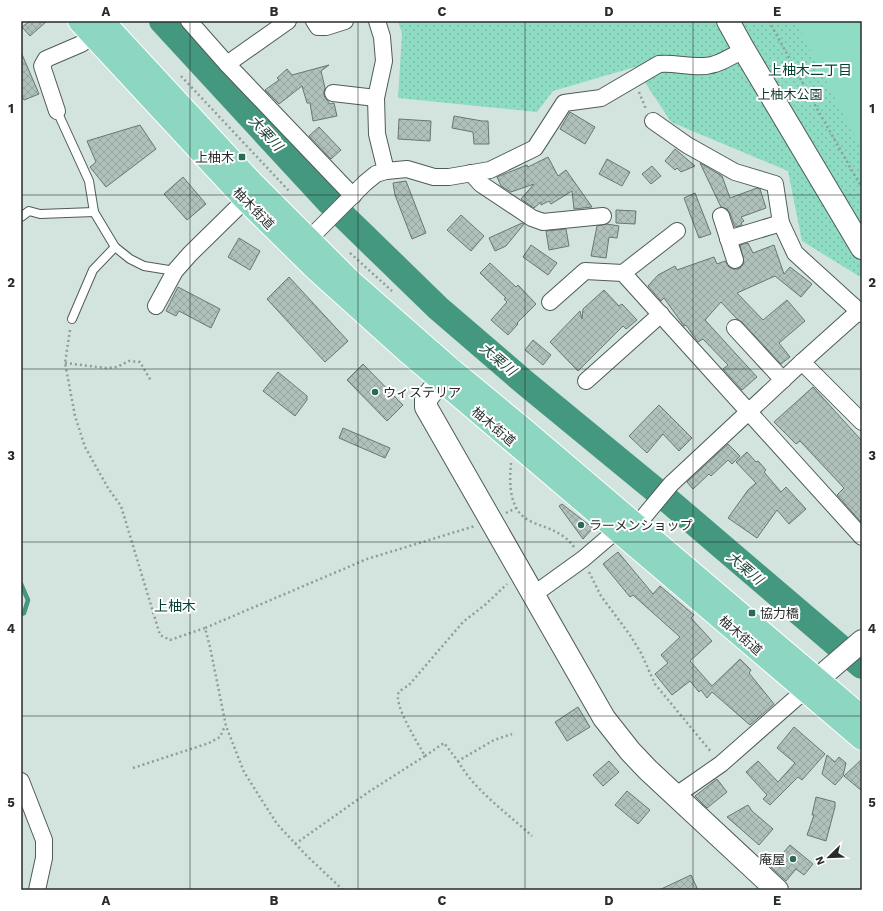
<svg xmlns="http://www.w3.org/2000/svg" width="883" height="911" viewBox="0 0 883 911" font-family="'Work Sans','Noto Sans JP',sans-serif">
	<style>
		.park { fill: url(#park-dots) }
		.pitch { fill: #8edcc4 }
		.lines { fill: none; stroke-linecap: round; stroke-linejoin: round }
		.stream { stroke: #449880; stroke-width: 4.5 }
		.river { stroke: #449880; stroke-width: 26 }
		.building { fill: url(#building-cross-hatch); stroke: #687772 }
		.lane-casing { stroke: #4f5c57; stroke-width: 10 }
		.street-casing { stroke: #4f5c57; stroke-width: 18 }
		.secondary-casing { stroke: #4f5c57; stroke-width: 24 }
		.primary-casing { stroke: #fff; stroke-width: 24 }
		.path { stroke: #909c98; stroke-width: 2.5; stroke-dasharray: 2 3; stroke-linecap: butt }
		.lane { stroke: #fff; stroke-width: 8 }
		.street { stroke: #fff; stroke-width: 16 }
		.secondary { stroke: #fff; stroke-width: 22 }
		.primary { stroke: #8cd6c2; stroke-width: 22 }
		.grid { fill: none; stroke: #272d2b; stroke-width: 1; stroke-opacity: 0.55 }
		.poi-dot { fill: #296a58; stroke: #fff; stroke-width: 1.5 }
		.labels { text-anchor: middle; stroke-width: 4; stroke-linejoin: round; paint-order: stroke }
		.park-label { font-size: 13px; fill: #11382e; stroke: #fff }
		.poi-label { font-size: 13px; fill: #272d2b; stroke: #fff; text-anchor: start }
		.street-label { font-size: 13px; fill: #272d2b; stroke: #fff }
		.neighbourhood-label { font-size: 14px; fill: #074033; stroke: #fff }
		.water-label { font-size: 14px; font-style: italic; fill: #1e4439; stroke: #fff }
		.neatline { fill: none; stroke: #272d2b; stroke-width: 1.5 }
		.grid-label { font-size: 13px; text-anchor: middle; font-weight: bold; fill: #272d2b }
	</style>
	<defs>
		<pattern id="park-dots" width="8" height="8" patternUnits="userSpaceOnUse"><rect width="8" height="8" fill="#8edcc4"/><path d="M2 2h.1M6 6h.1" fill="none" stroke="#7abda9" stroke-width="1.8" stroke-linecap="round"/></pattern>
		<pattern id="building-cross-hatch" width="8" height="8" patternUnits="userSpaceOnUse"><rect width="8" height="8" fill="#b0c0ba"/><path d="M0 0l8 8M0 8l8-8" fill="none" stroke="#97a5a0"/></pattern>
	</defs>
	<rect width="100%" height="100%" fill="#d3e3dd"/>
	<!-- park -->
	<polygon class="park" points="398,21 862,21 862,278 802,241 788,171 671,122 635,67 553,91 537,112 398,98 402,34"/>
	<!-- pitch -->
	<polygon class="pitch" points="795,21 862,21 862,150"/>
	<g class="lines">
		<!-- stream -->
		<polyline class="stream" points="21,584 28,600 24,613 21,614"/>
		<!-- river -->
		<polyline class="river" points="162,21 329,202 438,308 524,382 670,502 862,666"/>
	</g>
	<!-- building -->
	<g class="building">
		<polygon points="30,21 47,21 30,36 22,27"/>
		<polygon points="21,52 39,94 24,100 21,94"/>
		<polygon points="329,65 321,71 325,88 324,92 324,96 330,104 334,103 337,116 313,121 310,103 307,103 302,86 279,104 265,90 279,80 277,78 287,69 292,75"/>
		<polygon points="570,112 595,127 585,144 560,129"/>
		<polygon points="454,116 482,121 488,121 489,144 474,144 473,132 452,128"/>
		<polygon points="399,119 431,121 430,141 398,139"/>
		<polygon points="140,125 156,149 106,187 90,167 96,162 87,141"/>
		<polygon points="319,127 341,150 331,159 309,136"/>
		<polygon points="675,149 695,166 681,172 677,168 675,170 665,161"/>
		<polygon points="548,157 558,176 566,170 592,207 574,209 572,191 551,204 549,201 541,205 541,202 534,208 521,199 534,184 511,192 501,186 497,177 527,165 528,167"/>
		<polygon points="607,159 630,172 622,186 599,174"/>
		<polygon points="700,163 722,176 730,198 757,188 760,189 766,208 741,217 744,221 741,223 742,225 735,227 730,213 727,209 721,207"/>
		<polygon points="652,166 661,176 651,184 642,174"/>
		<polygon points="183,177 206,204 187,220 164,194"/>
		<polygon points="406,181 426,233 412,239 395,195 393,183"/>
		<polygon points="695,193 711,234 699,238 684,198"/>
		<polygon points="616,210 636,211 635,224 616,223"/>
		<polygon points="461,215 484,236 471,251 447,230"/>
		<polygon points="522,223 524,224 506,246 495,251 489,238"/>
		<polygon points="607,224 619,226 617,238 609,237 606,258 591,256 597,226"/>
		<polygon points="566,229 569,246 549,250 546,231"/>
		<polygon points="239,238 260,251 250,270 228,257"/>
		<polygon points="748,243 753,253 774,245 784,274 790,267 812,284 801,297 775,276 737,293 763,320 787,300 805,321 779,343 790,357 781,364 742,322 737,319 721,302 705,320 757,377 742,390 723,369 728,365 703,339 698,342 686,325 684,326 664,298 661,301 648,286 658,275 675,266 677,270 714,257 717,264 725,261 729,267 733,269 738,269 742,266 744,262 740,245"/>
		<polygon points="531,245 557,263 548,275 523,257"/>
		<polygon points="490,263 516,287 518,285 536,304 517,323 518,324 508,335 491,320 507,302 504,299 506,298 480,273"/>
		<polygon points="289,277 348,341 325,362 267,299"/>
		<polygon points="178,287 220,309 211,328 179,311 176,316 166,311"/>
		<polygon points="604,290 619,306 622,304 637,320 626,329 623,326 578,371 550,342 580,311 582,319 583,309"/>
		<polygon points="533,340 551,355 543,365 525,350"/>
		<polygon points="363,364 403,405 387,421 347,380"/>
		<polygon points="278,372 307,396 307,400 295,416 263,391"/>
		<polygon points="813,387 862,441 862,523 837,495 844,488 800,441 796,444 774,422"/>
		<polygon points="659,405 692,438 679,451 663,434 647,453 629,436"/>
		<polygon points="343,428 390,448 385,458 339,438"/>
		<polygon points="728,444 740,456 732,464 728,460 711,476 709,474 693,489 687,482"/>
		<polygon points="747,452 756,462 758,461 766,470 764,472 781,492 786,487 806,509 789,524 777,510 757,538 728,518 748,490 756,483 736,462"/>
		<polygon points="562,504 593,528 583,539 559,506"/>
		<polygon points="618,552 653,594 660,586 694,615 691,618 712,641 690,661 712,686 740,659 751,670 749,673 774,704 750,725 712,692 707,698 701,690 699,692 690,681 672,695 655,674 668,663 661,655 680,637 633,595 630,597 603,564"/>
		<polygon points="578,707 590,727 567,741 555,722"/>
		<polygon points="794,727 825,754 802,780 798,777 770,805 763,799 767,795 746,772 758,761 778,782 795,763 777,748"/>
		<polygon points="827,755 835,762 839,757 846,763 843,776 835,785 822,774"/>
		<polygon points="862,759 862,791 844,776"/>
		<polygon points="609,761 619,772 603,786 593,775"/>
		<polygon points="717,779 727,792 707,808 695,796"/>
		<polygon points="627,791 650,810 638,824 615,805"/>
		<polygon points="816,797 835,802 835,807 826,841 807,835 814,815 812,815"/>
		<polygon points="748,805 752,811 773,829 759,845 727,817"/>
		<polygon points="790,845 813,864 804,875 796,869 786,881 771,867"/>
		<polygon points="691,875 698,890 659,890"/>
	</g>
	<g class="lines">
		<!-- lane casing -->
		<g class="lane-casing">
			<g id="lane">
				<polyline points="57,111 89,181 94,212 115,247 130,259 144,266 175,271"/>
				<polyline points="21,217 29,211 40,214 94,212"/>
				<polyline points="72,319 93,270 115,247"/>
			</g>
		</g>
		<!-- street casing -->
		<g class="street-casing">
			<g id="street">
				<polyline points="189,21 227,64 353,196"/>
				<polyline points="314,21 318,27 326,27 345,21"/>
				<polyline points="377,21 382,37 384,61 376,98 377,134 386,171"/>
				<polyline points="227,64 288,21"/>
				<polyline points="333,93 376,98"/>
				<polyline points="57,111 42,66 46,59 81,44 93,35"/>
				<polyline points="653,121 687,145 735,172 775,184 781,223 795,253 862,314"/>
				<polyline points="471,173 481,184 532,218 543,222 603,216"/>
				<polyline points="721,216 735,260"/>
				<path d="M309,239L365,183L376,174L386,171L407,169L434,177H449L490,170L535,148L564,103L601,98L659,64C677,62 697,70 715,64C725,61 735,54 744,50"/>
				<polyline points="728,239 781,223"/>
				<polyline points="623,273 677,231"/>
				<polyline points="550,302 585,271 623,273 862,537"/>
				<polyline points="156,306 175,271 190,254 245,200"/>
				<polyline points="735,328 783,380"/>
				<polyline points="802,362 862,422"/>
				<polyline points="586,381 661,314"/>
				<polyline points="637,525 671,484 802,362 859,311"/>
				<polyline points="533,595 583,559 617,530"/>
				<polyline points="21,781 44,840 44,858 37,890"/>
				<polyline points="675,796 721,764 804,691"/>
			</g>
		</g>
		<!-- secondary casing -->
		<g class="secondary-casing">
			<g id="secondary">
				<polyline points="728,21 744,50 862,248"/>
				<polyline points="450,368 426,399 426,407 604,718 630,751 648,770 777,890"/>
				<polyline points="804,691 862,641"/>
			</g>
		</g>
		<!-- primary casing -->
		<g class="primary-casing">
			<g id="primary">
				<polyline points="79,21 245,200 314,268 405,350 862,739"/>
				<polyline points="103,21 252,182 351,281 450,368 519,425 862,717"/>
			</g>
		</g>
		<!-- path -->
		<g class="path">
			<polyline points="769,21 811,98 859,183 862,185"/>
			<polyline points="181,76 289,191"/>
			<polyline points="639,92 646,109"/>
			<polyline points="350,253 392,291"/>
			<polyline points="70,330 65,363 75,416 85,447 108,488 121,506 160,635 170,640 205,628"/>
			<polyline points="65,363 106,368 117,367 129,361 140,362 151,381"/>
			<path d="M511,463C509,485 509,512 532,522C549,529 563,532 574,547"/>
			<polyline points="506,513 516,508"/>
			<polyline points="589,572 601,596 630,635 641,653 655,684 712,753"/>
			<polyline points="425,756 444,743 458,761 494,740 512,734"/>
			<path d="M458,761C474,790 507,813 532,836"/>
			<polyline points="133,768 209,743 220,737 225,726"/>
			<path d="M295,844L370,791L425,756C419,745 392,703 399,692C401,690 406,687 409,685L463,622L486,604L507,584"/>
			<polyline points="343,890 305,854 277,824 244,772 226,726 210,647 205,628 367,559 475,526"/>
		</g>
		<!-- lane -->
		<use href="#lane" class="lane"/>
		<!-- street -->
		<use href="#street" class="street"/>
		<!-- secondary -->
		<use href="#secondary" class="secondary"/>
		<!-- primary -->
		<use href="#primary" class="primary"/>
	</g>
	<!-- grid -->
	<path class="grid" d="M190,21V890M358,21V890M525,21V890M693,21V890M21,195H862M21,369H862M21,542H862M21,716H862"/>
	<!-- markers -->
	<g class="poi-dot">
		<rect x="238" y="153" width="8" height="8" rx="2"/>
		<circle cx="375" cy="392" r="4"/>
		<circle cx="581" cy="525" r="4"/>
		<rect x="748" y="609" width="8" height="8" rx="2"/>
		<circle cx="793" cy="859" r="4"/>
	</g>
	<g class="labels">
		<!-- park labels -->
		<g class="park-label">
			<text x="790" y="99">上柚木公園</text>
		</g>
		<!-- poi labels -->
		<g class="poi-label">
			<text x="234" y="162" text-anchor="end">上柚木</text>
			<text x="383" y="397">ウィステリア</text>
			<text x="589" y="530">ラーメンショップ</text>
			<text x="760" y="618">協力橋</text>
			<text x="785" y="864" text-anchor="end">庵屋</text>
		</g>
		<!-- street labels -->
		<g class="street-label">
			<text transform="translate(254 208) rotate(46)" y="5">柚木街道</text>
			<text transform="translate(494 426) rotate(40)" y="5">柚木街道</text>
			<text transform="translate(741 635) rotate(41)" y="5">柚木街道</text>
		</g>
		<!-- neighbourhood labels -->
		<g class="neighbourhood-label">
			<text x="810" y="75">上柚木二丁目</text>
			<text x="175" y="611">上柚木</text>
		</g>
		<!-- water labels -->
		<g class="water-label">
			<text transform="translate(266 133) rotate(47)" y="5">大栗川</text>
			<text transform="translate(498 359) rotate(40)" y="5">大栗川</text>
			<text transform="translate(745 568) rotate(40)" y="5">大栗川</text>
		</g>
	</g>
	<!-- border -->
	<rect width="883" height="911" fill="none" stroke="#ffffff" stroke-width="44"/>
	<!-- north arrow -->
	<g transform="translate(829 857) rotate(247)" stroke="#ffffff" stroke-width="3" paint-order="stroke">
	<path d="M0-3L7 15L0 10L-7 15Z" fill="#272d2b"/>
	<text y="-6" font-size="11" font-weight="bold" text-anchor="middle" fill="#272d2b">N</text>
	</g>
	<rect x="22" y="22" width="839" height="867" class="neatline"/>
	<g class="grid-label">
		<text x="106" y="16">A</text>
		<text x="274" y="16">B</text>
		<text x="442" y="16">C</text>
		<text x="609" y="16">D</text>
		<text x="777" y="16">E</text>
		<text x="11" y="113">1</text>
		<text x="872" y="113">1</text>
		<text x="11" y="287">2</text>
		<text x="872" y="287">2</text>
		<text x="11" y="460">3</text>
		<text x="872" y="460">3</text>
		<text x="11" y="633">4</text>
		<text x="872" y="633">4</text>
		<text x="11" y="807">5</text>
		<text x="872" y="807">5</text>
		<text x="106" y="905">A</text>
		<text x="274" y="905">B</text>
		<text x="442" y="905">C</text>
		<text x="609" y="905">D</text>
		<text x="777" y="905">E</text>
	</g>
</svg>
